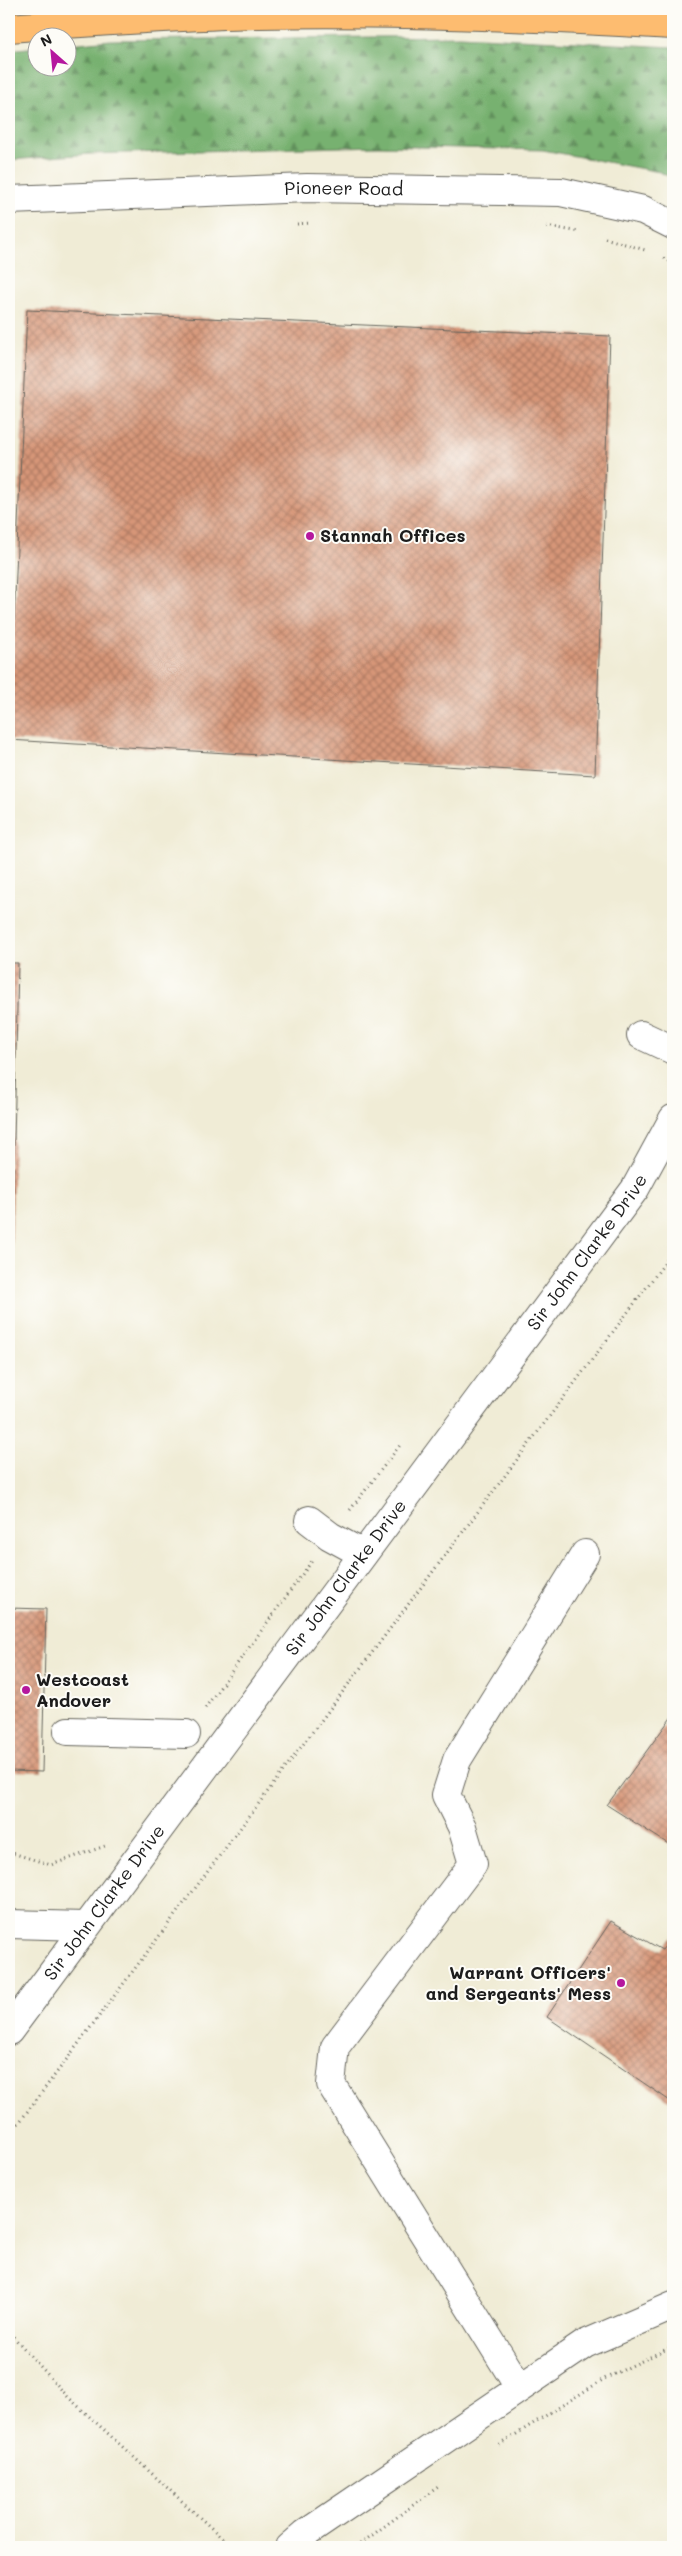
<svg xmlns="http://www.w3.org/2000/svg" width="682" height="2556" viewBox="0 0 682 2556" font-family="Mali,sans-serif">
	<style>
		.forest { fill: url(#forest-firs); stroke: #4a6646 }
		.building { fill: url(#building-cross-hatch) }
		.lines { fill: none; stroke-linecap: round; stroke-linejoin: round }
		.minor-casing { stroke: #66655d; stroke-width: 30 }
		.highway-casing { stroke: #66655d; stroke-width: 30 }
		.path { stroke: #66655d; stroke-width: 3; stroke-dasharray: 1 4; stroke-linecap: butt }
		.minor { stroke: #fff; stroke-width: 28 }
		.highway { stroke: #fdbc6f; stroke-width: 28 }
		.poi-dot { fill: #b5179e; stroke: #fdfcf7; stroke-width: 2 }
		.labels { text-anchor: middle; stroke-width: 4; stroke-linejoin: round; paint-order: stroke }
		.street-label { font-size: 18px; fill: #1c1c1c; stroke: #fdfcf7 }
		.poi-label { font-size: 18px; font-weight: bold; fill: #1c1c1c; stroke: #fdfcf7; text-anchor: start }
	</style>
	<defs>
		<pattern id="forest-firs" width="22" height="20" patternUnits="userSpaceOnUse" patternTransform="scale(1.25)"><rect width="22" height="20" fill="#77b170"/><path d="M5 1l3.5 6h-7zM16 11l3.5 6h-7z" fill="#618f5b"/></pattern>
		<pattern id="building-cross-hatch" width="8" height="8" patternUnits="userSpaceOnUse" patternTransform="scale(1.25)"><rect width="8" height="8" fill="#d79678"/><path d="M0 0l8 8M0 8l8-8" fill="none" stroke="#ae7a62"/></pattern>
	</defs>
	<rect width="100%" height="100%" fill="#fdfcf7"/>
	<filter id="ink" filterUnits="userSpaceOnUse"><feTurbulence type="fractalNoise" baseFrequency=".02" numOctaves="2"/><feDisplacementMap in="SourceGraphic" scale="10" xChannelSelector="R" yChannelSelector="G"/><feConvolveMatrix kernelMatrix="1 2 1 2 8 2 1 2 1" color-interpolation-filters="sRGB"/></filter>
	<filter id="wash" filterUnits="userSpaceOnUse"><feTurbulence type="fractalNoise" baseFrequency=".0096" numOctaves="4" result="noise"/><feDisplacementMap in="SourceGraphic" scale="20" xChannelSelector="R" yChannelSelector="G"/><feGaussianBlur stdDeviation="1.12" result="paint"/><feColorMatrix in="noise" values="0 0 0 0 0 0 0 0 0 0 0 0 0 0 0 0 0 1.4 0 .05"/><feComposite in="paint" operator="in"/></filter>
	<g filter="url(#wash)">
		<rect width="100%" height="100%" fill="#f0ecd6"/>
		<!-- forest -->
		<polygon class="forest" points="460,36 673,47 673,179 660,172 543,150 379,146 90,154 9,160 9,50 37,47 38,68 68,68 68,44 111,40"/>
		<g id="blocks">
			<!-- building -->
			<g class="building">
				<polygon points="27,310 610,336 595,775 9,740"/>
				<polygon points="9,963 18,963 10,1324 9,1324"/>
				<polygon points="9,1608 46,1609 42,1772 9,1771"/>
				<polygon points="673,1715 673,1847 607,1805"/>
				<polygon points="611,1921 662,1950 673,1935 673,2103 547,2017"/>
			</g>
		</g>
	</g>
	<g filter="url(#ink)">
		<use href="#blocks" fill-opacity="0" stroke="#66655d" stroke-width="1"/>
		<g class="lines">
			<!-- minor casing -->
			<g class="minor-casing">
				<g id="minor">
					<path id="s1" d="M9,200L307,188L561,192L643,210L673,225"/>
					<polyline points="641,1035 673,1050"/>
					<polyline points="309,1520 330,1536 363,1554"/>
					<polyline points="68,1731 186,1734"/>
					<polyline points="9,1924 85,1926"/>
					<path id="s2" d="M9,2031L635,1189L673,1119"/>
					<polyline points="519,2387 331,2084 335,2047 473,1864 462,1827 446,1795 457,1760 585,1554"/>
					<polyline points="290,2547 305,2534 585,2344 673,2306"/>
				</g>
			</g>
			<!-- highway casing -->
			<g class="highway-casing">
				<path id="highway" d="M9,28C91,22 175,16 258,14C396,11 535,17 673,25"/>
			</g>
			<!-- path -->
			<g class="path">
				<polyline points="297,224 310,223"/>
				<polyline points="546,226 580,232"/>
				<polyline points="605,238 645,250"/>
				<polyline points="664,258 673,263"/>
				<polyline points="350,1510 401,1444"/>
				<polyline points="205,1708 312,1561"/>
				<polyline points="9,1852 51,1865 105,1846"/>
				<polyline points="9,2136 673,1252"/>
				<polyline points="10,2333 68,2397 232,2547"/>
				<polyline points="499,2445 604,2379 673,2346"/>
				<polyline points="356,2547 438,2487"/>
			</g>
			<!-- minor -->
			<use href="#minor" class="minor"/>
			<!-- highway -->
			<use href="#highway" class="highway"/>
		</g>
	</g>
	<!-- markers -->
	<g class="poi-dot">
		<circle cx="310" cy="536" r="5"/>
		<circle cx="26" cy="1690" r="5"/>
		<circle cx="621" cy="1983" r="5"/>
	</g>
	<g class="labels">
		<!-- street labels -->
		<g class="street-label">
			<text dy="6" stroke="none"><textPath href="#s1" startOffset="335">Pioneer Road</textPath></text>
			<text dy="6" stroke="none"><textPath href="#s2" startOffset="970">Sir John Clarke Drive</textPath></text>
			<text dy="6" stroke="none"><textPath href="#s2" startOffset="565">Sir John Clarke Drive</textPath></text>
			<text dy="6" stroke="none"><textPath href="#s2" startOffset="160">Sir John Clarke Drive</textPath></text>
		</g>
		<!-- poi labels -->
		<g class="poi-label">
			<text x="320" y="542">Stannah Offices</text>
			<text x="36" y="1686">Westcoast<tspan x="36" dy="21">Andover</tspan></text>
			<text x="611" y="1979" text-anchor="end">Warrant Officers'<tspan x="611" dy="21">and Sergeants' Mess</tspan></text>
		</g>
	</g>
	<!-- margin -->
	<rect width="682" height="2556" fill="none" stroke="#fdfcf7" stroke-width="30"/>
	<!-- north arrow -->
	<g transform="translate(52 52) rotate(333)"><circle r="24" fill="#fdfcf7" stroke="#a3a29f"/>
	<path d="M0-4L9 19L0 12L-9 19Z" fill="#b5179e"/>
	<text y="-8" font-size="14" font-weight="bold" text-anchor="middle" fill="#1c1c1c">N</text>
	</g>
</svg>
